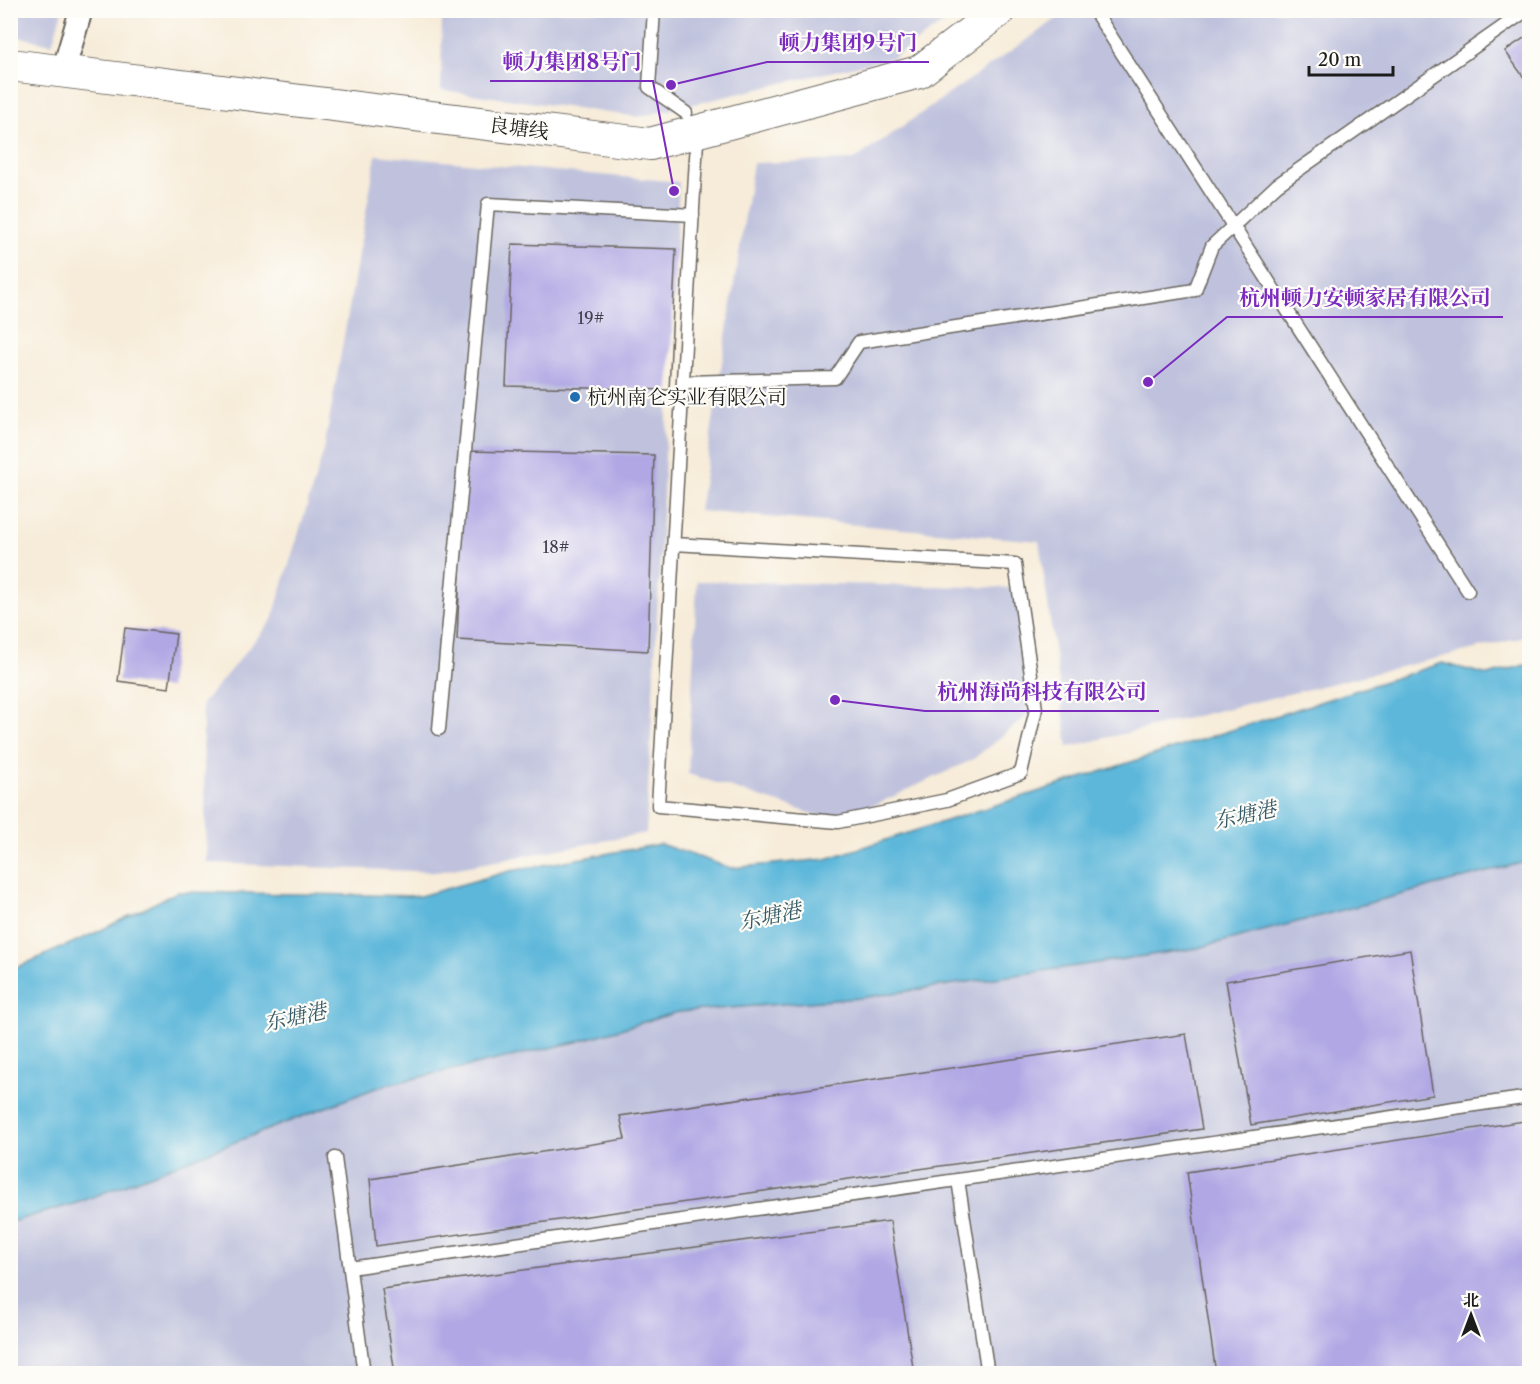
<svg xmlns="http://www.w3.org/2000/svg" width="1540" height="1384" viewBox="0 0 1540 1384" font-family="'Libre Caslon Text','Noto Serif SC',serif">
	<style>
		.industrial { fill: #c0c2dd }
		.water { fill: #5db7da; stroke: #3c6a7b; stroke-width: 1.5 }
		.building { fill: #b0a7e4 }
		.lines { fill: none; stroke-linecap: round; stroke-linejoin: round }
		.service-casing { stroke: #69655e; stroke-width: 15 }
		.minor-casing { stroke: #69655e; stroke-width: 26 }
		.secondary-casing { stroke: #69655e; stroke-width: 34 }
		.service { stroke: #fff; stroke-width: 12 }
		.minor { stroke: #fff; stroke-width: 22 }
		.secondary { stroke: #fff; stroke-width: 32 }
		.poi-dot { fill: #1f6fb2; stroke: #fdfcf7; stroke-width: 2 }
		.labels { text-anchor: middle; stroke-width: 4.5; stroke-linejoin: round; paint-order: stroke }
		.number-label { font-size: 16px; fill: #413f4e }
		.street-label { font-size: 20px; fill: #1c1c1c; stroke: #fdfcf7 }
		.poi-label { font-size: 20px; fill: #1c1c1c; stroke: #fdfcf7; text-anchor: start }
		.water-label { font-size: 21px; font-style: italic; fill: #365a68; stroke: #fdfcf7 }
		.leader { fill: none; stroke: #7b2cbf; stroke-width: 2 }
		.callout-dot { fill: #7b2cbf; stroke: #fdfcf7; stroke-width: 2 }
		.callout-label { font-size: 21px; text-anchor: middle; font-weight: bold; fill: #7b2cbf; stroke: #fdfcf7; stroke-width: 4.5; stroke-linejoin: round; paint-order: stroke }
	</style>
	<rect width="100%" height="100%" fill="#fdfcf7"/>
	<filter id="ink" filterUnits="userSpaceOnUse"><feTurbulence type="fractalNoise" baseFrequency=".0167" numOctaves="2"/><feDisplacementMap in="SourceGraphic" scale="12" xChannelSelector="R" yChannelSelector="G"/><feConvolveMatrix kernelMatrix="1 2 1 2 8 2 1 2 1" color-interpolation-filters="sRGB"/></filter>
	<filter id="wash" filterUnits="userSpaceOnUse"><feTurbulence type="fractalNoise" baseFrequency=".008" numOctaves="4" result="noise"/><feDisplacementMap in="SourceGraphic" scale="24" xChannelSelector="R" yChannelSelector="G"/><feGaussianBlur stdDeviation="1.35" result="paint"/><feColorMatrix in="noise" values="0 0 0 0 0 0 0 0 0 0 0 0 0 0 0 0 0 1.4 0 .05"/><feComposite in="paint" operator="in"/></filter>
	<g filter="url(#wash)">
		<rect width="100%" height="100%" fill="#f7ecd9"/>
		<!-- industrial -->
		<g class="industrial">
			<polygon points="11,10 62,11 52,44 11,35"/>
			<polygon points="442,11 962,11 894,57 639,117 441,90"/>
			<polygon points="1068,11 1529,11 1529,636 1068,747 1039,541 699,511 753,163 854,160"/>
			<polygon points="376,155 679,182 646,833 437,872 207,863 202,704 272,620 324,450"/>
			<polygon points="697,581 1018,588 1036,709 972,760 838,822 688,774"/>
			<polygon points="1529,861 1529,1373 11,1374 11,1222 77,1203 381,1086 576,1042 678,1012 860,998 1198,948"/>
		</g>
		<!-- water -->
		<polygon class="water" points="1442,663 1488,675 1529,664 1529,861 1198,948 860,998 678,1012 576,1042 381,1086 77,1203 11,1222 11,970 97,932 177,892 420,896 510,871 660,844 731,868 826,859"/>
		<g id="blocks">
			<!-- building -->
			<g class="building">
				<polygon points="1530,34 1530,86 1505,51"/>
				<polygon points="512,244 676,249 669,390 506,386"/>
				<polygon points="465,451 654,455 648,651 457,640"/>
				<polygon points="125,628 176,634 169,688 118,681"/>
				<polygon points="1410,950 1433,1095 1251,1125 1226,981"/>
				<polygon points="1186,1034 1202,1129 376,1246 370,1179 625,1139 620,1116"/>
				<polygon points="1524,1121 1530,1163 1530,1374 1216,1374 1187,1172"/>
				<polygon points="890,1221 914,1374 395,1374 382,1289"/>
			</g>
		</g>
	</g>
	<g filter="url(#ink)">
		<use href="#blocks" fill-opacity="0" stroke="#69655e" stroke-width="1.5"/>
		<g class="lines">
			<!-- service casing -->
			<g class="service-casing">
				<g id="service">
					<polyline points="654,10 649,87 686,113"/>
					<polyline points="1094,10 1468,591"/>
					<polyline points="684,382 835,378 859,342 1195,290 1212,246 1277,185 1527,10"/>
					<polyline points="674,544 1015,564 1036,709 1021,773 947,800 838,822 658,806 697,141"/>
					<polyline points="439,729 488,204 693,215"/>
					<polyline points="335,1158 364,1374"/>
					<polyline points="958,1180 988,1374"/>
					<polyline points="350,1268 1530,1097"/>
				</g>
			</g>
			<!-- minor casing -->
			<g class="minor-casing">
				<polyline id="minor" points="63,72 81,10"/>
			</g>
			<!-- secondary casing -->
			<g class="secondary-casing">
				<polyline id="secondary" points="10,65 650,144 919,72 1000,10"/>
			</g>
			<!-- service -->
			<use href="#service" class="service"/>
			<!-- minor -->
			<use href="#minor" class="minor"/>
			<!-- secondary -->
			<use href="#secondary" class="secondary"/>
		</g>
	</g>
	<!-- markers -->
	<circle class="poi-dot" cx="575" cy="397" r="6"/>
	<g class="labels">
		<!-- number labels -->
		<g class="number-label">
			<text x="591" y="324">19#</text>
			<text x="556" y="553">18#</text>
		</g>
		<!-- street labels -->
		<g class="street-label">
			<text transform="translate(519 128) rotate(7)" y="7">良塘线</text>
		</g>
		<!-- poi labels -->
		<g class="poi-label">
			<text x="587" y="404">杭州南仑实业有限公司</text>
		</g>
		<!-- water labels -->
		<g class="water-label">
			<text transform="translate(1245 815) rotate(-12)" y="7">东塘港</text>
			<text transform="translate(770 916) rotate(-12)" y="7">东塘港</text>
			<text transform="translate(295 1017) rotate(-12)" y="7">东塘港</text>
		</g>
	</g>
	<!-- callouts -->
	<path class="leader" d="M671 85L767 62H929M674 191L653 81H490M1148 382L1227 317H1503M835 700L925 711H1159"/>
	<g class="callout-dot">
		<circle cx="671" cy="85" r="6"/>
		<circle cx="674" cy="191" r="6"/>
		<circle cx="1148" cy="382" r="6"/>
		<circle cx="835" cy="700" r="6"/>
	</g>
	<g class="callout-label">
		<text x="848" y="50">顿力集团9号门</text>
		<text x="572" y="69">顿力集团8号门</text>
		<text x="1365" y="305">杭州顿力安顿家居有限公司</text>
		<text x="1042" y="699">杭州海尚科技有限公司</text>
	</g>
	<!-- margin -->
	<rect width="1540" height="1384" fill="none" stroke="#fdfcf7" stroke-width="36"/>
	<!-- north arrow -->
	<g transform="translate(1471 1315)" stroke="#fdfcf7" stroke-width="4.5" paint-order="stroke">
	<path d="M0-4.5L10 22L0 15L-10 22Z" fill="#1c1c1c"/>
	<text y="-9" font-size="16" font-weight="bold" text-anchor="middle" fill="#1c1c1c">北</text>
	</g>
	<!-- scale -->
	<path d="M1309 66v9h84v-9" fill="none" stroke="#1c1c1c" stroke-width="3"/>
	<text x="1318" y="66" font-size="18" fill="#1c1c1c" stroke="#fdfcf7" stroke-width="4.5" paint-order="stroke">20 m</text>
</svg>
